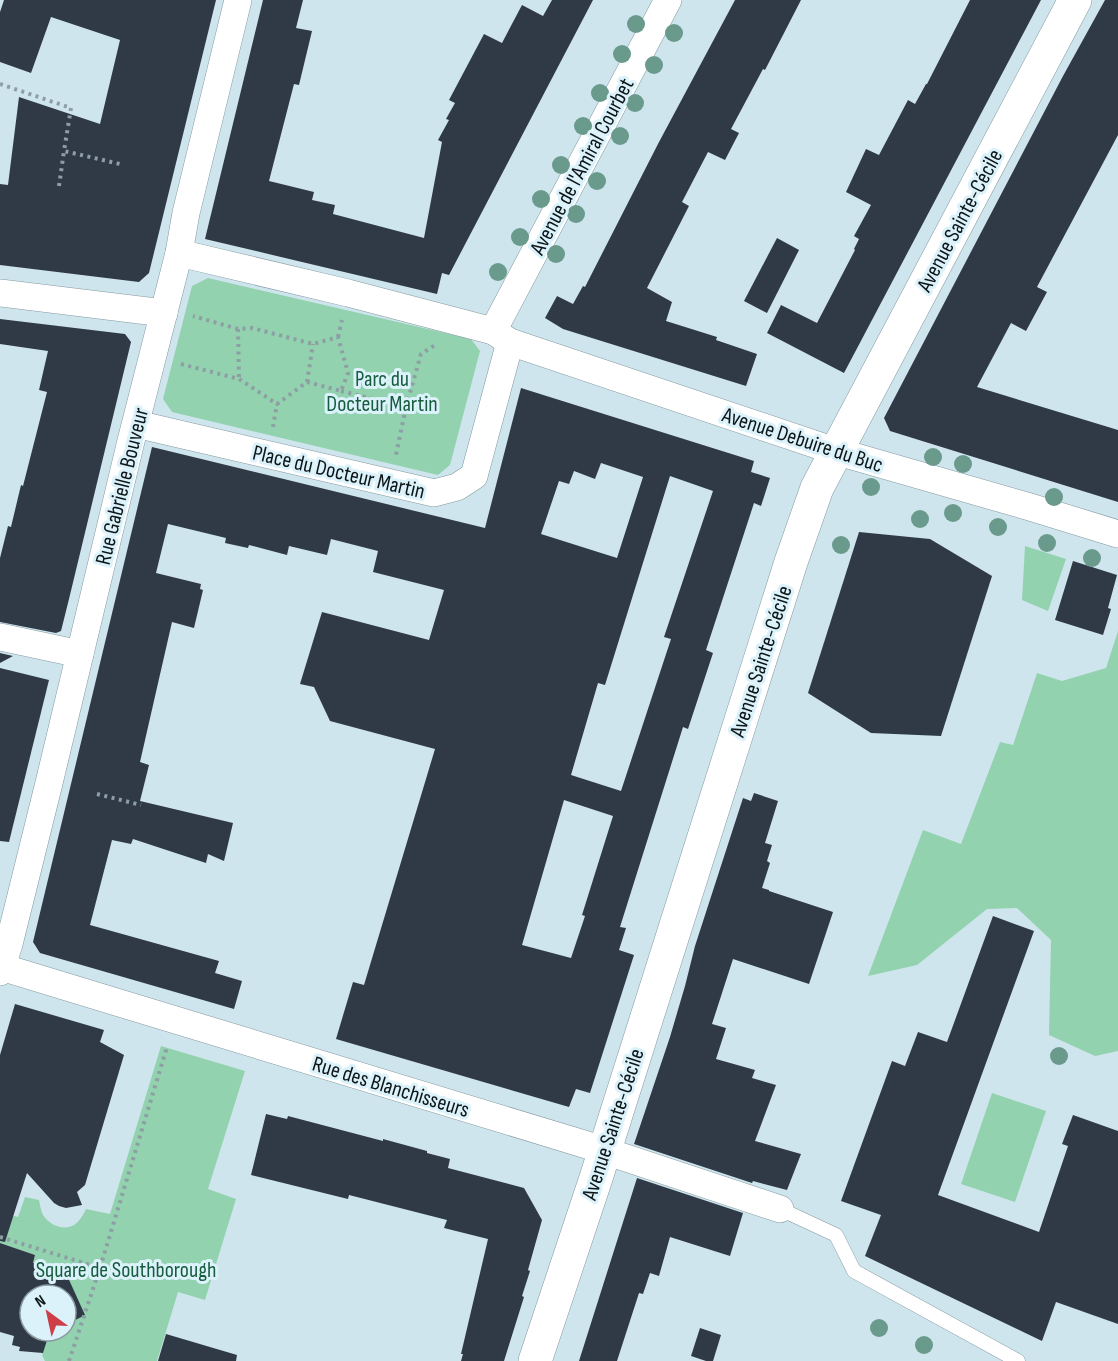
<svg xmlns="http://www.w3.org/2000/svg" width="1118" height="1361" viewBox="0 0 1118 1361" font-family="'Sofia Sans Condensed',sans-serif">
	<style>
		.green { fill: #92d2af }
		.building { fill: #303a47; fill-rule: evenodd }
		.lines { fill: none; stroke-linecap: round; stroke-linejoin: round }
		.service-casing { stroke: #8499a0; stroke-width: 15 }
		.minor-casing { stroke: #8499a0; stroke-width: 28 }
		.tertiary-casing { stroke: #8499a0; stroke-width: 34 }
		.path { stroke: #8d9ea4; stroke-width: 4; stroke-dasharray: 3 4.5; stroke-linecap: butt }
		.service { stroke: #fff; stroke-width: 14 }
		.minor { stroke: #fff; stroke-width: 27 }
		.tertiary { stroke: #fff; stroke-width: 33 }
		.tree { fill: #699a8c }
		.labels { text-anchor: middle; stroke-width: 6; stroke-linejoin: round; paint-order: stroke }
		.street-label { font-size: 22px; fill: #0d1517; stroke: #dcf2fb }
		.park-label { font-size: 22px; fill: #165c3d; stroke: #dcf2fb }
	</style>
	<rect width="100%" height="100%" fill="#cfe5ed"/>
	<!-- green -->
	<g class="green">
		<polygon points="208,278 471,339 480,351 450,465 438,475 172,412 163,399 192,286"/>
		<polygon points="1025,546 1066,559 1048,611 1022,600"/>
		<polygon points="1118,631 1118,1051 1095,1056 1049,1035 1051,940 1017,908 987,909 917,965 868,976 923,830 961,844 1000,742 1013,745 1037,673 1062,681 1106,668"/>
		<path d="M161,1046L245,1071L208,1189L236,1199L205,1300L178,1292L157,1361H45L42,1355L49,1334L54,1331H66V1325L72,1322L65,1271L33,1263L35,1255L0,1243V1212L18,1217L25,1197L39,1200C40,1205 41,1211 43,1215C49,1225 64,1231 74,1225C80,1221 83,1215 86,1209L110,1214Z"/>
		<polygon points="992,1093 1046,1111 1015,1202 961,1184"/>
	</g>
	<!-- building -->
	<g class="building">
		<polygon points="4,0 216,0 149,273 139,282 0,265 0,184 8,185 19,97 100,124 120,40 51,17 31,73 0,62 0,12"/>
		<polygon points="263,0 303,0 296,28 312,31 299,85 294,84 269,181 314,192 312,200 335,205 333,214 424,238 442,142 438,140 449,120 446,119 455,103 449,100 484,34 502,43 522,5 543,16 552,0 593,0 449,275 442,273 437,294 205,239"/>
		<polygon points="735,0 801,0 765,70 763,69 731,129 739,133 725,160 708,152 682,202 689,206 647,288 672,302 666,321 717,337 716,340 757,354 746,386 563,329 545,318 557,296 573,304 583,286 585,287 659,142"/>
		<polygon points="970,0 1041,0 844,373 767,333 781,305 817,323 855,250 854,249 859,239 854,236 871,205 846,192 866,149 879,155 908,100 915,104 926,84 927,84"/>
		<polygon points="1105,0 1118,0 1118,135 1037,287 1047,292 1026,331 1011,323 977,387 1118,430 1118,502 890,431 884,418 1063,76"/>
		<polygon points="777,238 799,250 767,313 744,301"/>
		<polygon points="0,319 125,334 131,342 69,599 61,631 56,633 0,622 0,558 8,526 11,527 21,485 23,486 47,392 39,390 48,351 0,344"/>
		<path d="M521,388L754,461L751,472L770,478L761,506L754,503L706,650L713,653L688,729L683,727L620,927L626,928L619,950L634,955L590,1093L576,1089L569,1107L336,1039L353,982L364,985L435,749L330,721L314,687L300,684L322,612L429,640L444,590L373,572L378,551L331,539L327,555L289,546L287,555L249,545L248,548L225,543L226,538L168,524L156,573L201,584L200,589L203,590L194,628L172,622L140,762L149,765L140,801L233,823L224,861L208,854L206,863L133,839L131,844L112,840L90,925L219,961L215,973L242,981L234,1009L40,953L33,942L152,447L485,528ZM601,463L643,477L617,558L541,534L559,481L569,484L574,471L595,479ZM670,476L713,491L664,637L671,639L621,791L571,775L598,683L605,685ZM564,800L613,816L582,915L585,916L571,958L522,945Z"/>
		<polygon points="859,532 930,539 992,576 941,736 871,733 808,693"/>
		<polygon points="1073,561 1117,575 1108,608 1111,609 1103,635 1055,620"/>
		<polygon points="0,653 13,656 0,663"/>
		<polygon points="0,668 49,680 9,842 0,841"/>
		<polygon points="754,793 778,801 765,843 772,845 767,861 770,863 762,888 769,890 769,891 833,912 809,984 733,959 712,1024 726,1028 716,1059 755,1070 752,1078 776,1085 755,1141 801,1154 787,1190 753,1181 752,1183 634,1144 670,1037 685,986 695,946 743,798 751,801"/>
		<polygon points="993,916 1034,931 938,1195 1039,1232 1068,1146 1062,1144 1073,1115 1118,1131 1118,1324 1056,1302 1042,1341 865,1256 881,1215 841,1201 892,1061 905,1066 918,1032 947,1042"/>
		<polygon points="15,1004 104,1030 100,1042 124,1055 85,1185 77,1192 82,1205 66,1208 59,1206 54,1203 27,1173 5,1242 0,1241 0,1055"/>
		<polygon points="266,1114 287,1119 288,1116 383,1141 383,1139 427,1151 427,1153 450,1159 448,1168 524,1188 542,1220 528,1270 530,1271 522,1296 524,1297 504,1361 461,1361 463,1354 461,1354 488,1239 444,1228 447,1220 349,1195 348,1199 251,1175"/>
		<polygon points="637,1178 743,1213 730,1256 670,1237 659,1276 650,1273 643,1294 639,1293 617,1361 579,1361"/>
		<polygon points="0,1243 35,1255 33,1263 65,1271 85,1315 66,1325 66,1295 30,1295 30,1331 54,1331 49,1334 43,1353 19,1351 20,1347 12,1345 14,1336 0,1332"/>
		<polygon points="700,1328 721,1335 713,1361 706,1361 691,1356"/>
		<polygon points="166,1334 237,1355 236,1361 158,1361"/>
	</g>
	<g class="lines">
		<!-- service casing -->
		<g class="service-casing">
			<polyline id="service" points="780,1209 836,1235 854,1271 1018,1361"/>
		</g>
		<!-- minor casing -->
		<g class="minor-casing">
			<g id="minor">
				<polyline points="179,253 348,293 493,331 510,342 835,451 1030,507 1118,534"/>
				<polyline points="0,293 164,313"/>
				<polyline points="493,331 668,0"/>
				<polyline points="136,424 434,493 457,487 474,476 510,342"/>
				<polyline points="0,637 80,654"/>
				<polyline points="1,967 587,1145 780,1209"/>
				<polyline points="0,972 9,944 49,783 131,441 179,253 186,213 238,0"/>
			</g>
		</g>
		<!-- tertiary casing -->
		<g class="tertiary-casing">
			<polyline id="tertiary" points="535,1361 596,1178 791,562 817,488 1075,0"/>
		</g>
		<!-- path -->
		<g class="path">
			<polyline points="0,84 71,108 64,151 120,164"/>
			<polyline points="59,186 64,151"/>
			<polyline points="238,329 239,379"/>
			<polyline points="338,337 342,320"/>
			<polyline points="181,364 239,379 277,404 307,382 341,391 348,373 338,337 313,344 252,328 238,329 193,316"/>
			<polyline points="307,382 313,344"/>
			<polyline points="341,391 406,407 396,455"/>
			<polyline points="406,407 421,354 435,345"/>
			<polyline points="273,427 277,404"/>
			<polyline points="97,794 141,805"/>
			<polyline points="0,1237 100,1268 167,1047"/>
			<polyline points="69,1361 100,1268"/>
		</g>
		<!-- service -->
		<use href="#service" class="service"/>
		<!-- minor -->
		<use href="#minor" class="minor"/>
		<!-- tertiary -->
		<use href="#tertiary" class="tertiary"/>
	</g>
	<!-- trees -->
	<g class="tree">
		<circle cx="636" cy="24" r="9"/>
		<circle cx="674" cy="33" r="9"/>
		<circle cx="622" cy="54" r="9"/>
		<circle cx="654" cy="65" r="9"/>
		<circle cx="600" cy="93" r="9"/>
		<circle cx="635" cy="103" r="9"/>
		<circle cx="583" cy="126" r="9"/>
		<circle cx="620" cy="136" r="9"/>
		<circle cx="561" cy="165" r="9"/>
		<circle cx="597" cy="181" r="9"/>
		<circle cx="541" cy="199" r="9"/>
		<circle cx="576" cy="214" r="9"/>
		<circle cx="520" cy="237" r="9"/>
		<circle cx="556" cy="254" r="9"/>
		<circle cx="498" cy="272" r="9"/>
		<circle cx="933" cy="457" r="9"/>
		<circle cx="963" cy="464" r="9"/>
		<circle cx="871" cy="487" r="9"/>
		<circle cx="1054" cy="497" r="9"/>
		<circle cx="953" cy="513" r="9"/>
		<circle cx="920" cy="519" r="9"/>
		<circle cx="998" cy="527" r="9"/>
		<circle cx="1047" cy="543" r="9"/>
		<circle cx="841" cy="545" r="9"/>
		<circle cx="1092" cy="558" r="9"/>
		<circle cx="1059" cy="1056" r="9"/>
		<circle cx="879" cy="1328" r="9"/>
		<circle cx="924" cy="1345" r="9"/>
	</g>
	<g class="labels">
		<!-- street labels -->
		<g class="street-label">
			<text transform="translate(581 166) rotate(-62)" y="8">Avenue de l'Amiral Courbet</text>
			<text transform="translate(959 220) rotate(-62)" y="8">Avenue Sainte-Cécile</text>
			<text transform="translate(803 439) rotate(18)" y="8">Avenue Debuire du Buc</text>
			<text transform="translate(339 471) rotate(13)" y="8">Place du Docteur Martin</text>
			<text transform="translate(121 486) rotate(-76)" y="8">Rue Gabrielle Bouveur</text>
			<text transform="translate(760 661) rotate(-72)" y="8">Avenue Sainte-Cécile</text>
			<text transform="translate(391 1086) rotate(17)" y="8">Rue des Blanchisseurs</text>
			<text transform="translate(612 1124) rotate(-72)" y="8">Avenue Sainte-Cécile</text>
		</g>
		<!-- park labels -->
		<g class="park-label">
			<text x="382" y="386">Parc du<tspan x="382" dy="25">Docteur Martin</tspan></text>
			<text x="126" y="1277">Square de Southborough</text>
		</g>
	</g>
	<!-- north arrow -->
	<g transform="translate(48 1313) rotate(327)"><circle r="28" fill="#dcf2fb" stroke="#899aa0" stroke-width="1.5"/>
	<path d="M0-4.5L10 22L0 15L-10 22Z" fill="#ce3e48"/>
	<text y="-9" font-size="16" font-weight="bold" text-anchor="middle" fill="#0d1517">N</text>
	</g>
</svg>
